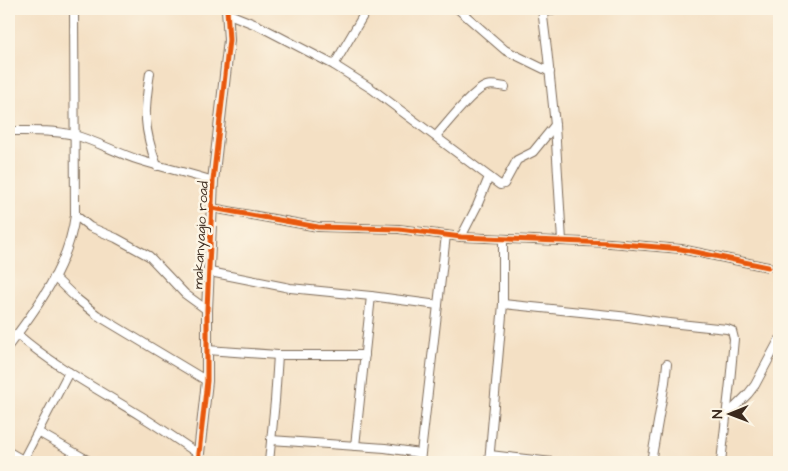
<svg xmlns="http://www.w3.org/2000/svg" width="788" height="471" viewBox="0 0 788 471" font-family="'Architects Daughter',sans-serif">
	<style>
		.lines { fill: none; stroke-linecap: round; stroke-linejoin: round }
		.minor-casing { stroke: #7c6a58; stroke-width: 10 }
		.tertiary-casing { stroke: #7c6a58; stroke-width: 12 }
		.minor { stroke: #fff; stroke-width: 8 }
		.tertiary { stroke: #fff; stroke-width: 10 }
		.cycleway-casing { stroke: #fcf5e5; stroke-width: 8 }
		.cycleway { stroke: #e8590c; stroke-width: 5 }
		.labels { text-anchor: middle; stroke-width: 5; stroke-linejoin: round; paint-order: stroke }
		.street-label { font-size: 14px; fill: #3b2a1e; stroke: #fcf5e5 }
	</style>
	<rect width="100%" height="100%" fill="#fcf5e5"/>
	<filter id="ink" filterUnits="userSpaceOnUse"><feTurbulence type="fractalNoise" baseFrequency=".02" numOctaves="2"/><feDisplacementMap in="SourceGraphic" scale="10" xChannelSelector="R" yChannelSelector="G"/><feConvolveMatrix kernelMatrix="1 2 1 2 8 2 1 2 1" color-interpolation-filters="sRGB"/></filter>
	<filter id="wash" filterUnits="userSpaceOnUse"><feTurbulence type="fractalNoise" baseFrequency=".0096" numOctaves="4" result="noise"/><feDisplacementMap in="SourceGraphic" scale="20" xChannelSelector="R" yChannelSelector="G"/><feGaussianBlur stdDeviation="1.12" result="paint"/><feColorMatrix in="noise" values="0 0 0 0 0 0 0 0 0 0 0 0 0 0 0 0 0 1.4 0 .05"/><feComposite in="paint" operator="in"/></filter>
	<g filter="url(#wash)">
		<rect width="100%" height="100%" fill="#f4e0c4"/>
	</g>
	<g filter="url(#ink)">
		<g class="lines">
			<!-- minor casing -->
			<g class="minor-casing">
				<g id="minor">
					<polyline points="458,9 505,50 550,72"/>
					<polyline points="542,9 547,49 555,125 562,241"/>
					<polyline points="766,9 779,14"/>
					<polyline points="229,14 259,26 334,65 372,89 500,185 504,184 517,160 533,152 555,125"/>
					<polyline points="543,14 554,9"/>
					<polyline points="334,65 367,9"/>
					<path d="M150,73C144,112 143,128 157,166"/>
					<path d="M9,131C30,131 54,130 74,135C96,141 117,153 139,160C164,168 189,173 213,181"/>
					<path d="M436,136C446,125 473,90 486,86C492,84 499,86 505,87"/>
					<polyline points="212,208 318,227 399,229 461,237 610,243 681,249 768,267"/>
					<polyline points="75,215 90,227 116,238 149,256 185,294 207,310"/>
					<polyline points="461,237 477,206 489,177"/>
					<polyline points="210,272 290,288 371,296 438,305"/>
					<polyline points="54,277 77,299 97,315 207,381"/>
					<polyline points="503,304 629,317 660,322 727,329 732,331 734,339 730,382 721,462"/>
					<path d="M17,334C55,367 99,390 141,416C161,428 180,442 199,454"/>
					<path d="M9,345C38,307 69,264 75,215L74,9"/>
					<polyline points="207,350 278,355 365,355"/>
					<polyline points="727,415 748,394 755,385 779,340"/>
					<polyline points="38,432 91,462"/>
					<polyline points="271,440 385,448 420,453"/>
					<polyline points="355,446 371,296"/>
					<polyline points="9,452 23,460"/>
					<polyline points="490,455 552,462"/>
					<polyline points="22,462 69,372"/>
					<polyline points="269,462 275,401 278,355"/>
					<polyline points="420,462 446,235"/>
					<polyline points="489,462 503,304 503,240"/>
					<polyline points="651,462 665,382 667,364"/>
				</g>
			</g>
			<!-- tertiary casing -->
			<g class="tertiary-casing">
				<polyline id="tertiary" points="198,462 207,381 207,310 213,181 229,40 227,9"/>
			</g>
			<!-- minor -->
			<use href="#minor" class="minor"/>
			<!-- tertiary -->
			<use href="#tertiary" class="tertiary"/>
			<!-- cycleway casing -->
			<g class="cycleway-casing">
				<g id="cycleway">
					<polyline points="212,208 318,227 399,229 461,237 610,243 681,249 768,267"/>
					<polyline points="198,462 207,381 207,310 213,181 229,40 227,9"/>
				</g>
			</g>
			<!-- cycleway -->
			<use href="#cycleway" class="cycleway"/>
		</g>
	</g>
	<g class="labels">
		<!-- street labels -->
		<g class="street-label">
			<text transform="translate(200 235) rotate(-87)" y="5">makanyagio road</text>
		</g>
	</g>
	<!-- margin -->
	<rect width="788" height="471" fill="none" stroke="#fcf5e5" stroke-width="30"/>
	<!-- north arrow -->
	<g transform="translate(730 414) rotate(269)" stroke="#fcf5e5" stroke-width="4" paint-order="stroke">
	<path d="M0-4L9 19L0 12L-9 19Z" fill="#3b2a1e"/>
	<text y="-8" font-size="14" font-weight="bold" text-anchor="middle" fill="#3b2a1e">N</text>
	</g>
</svg>
